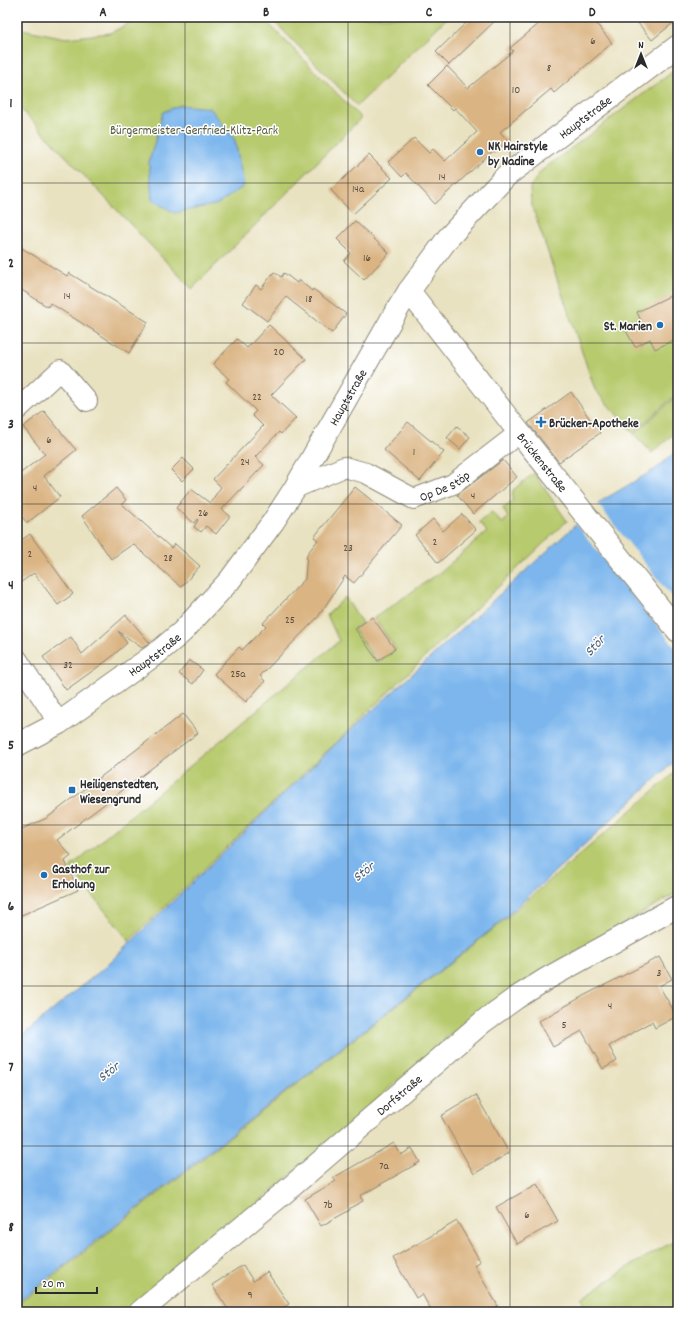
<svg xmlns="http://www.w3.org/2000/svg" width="695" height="1329" viewBox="0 0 695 1329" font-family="Dekko,sans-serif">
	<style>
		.green { fill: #b7ca6d; stroke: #717a4c }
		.water { fill: #7bb6ed; stroke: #53708c }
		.pier { fill: #e9e2c1 }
		.building { fill: #dab482 }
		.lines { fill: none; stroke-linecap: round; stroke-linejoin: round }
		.minor-casing { stroke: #8a8676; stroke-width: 22 }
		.tertiary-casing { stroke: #8a8676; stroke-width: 24 }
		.secondary-casing { stroke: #8a8676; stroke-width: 24 }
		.minor { stroke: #fff; stroke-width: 20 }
		.tertiary { stroke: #fff; stroke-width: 22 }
		.secondary { stroke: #fff; stroke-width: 22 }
		.grid { fill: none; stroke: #2b2b2b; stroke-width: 1; stroke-opacity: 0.55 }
		.poi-dot { fill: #1f6fb2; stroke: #fff; stroke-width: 1.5 }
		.labels { text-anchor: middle; stroke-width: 3; stroke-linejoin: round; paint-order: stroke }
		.number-label { font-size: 11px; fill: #574d41 }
		.street-label { font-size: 13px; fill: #2b2b2b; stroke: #fff }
		.park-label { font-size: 13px; fill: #555b3f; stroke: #fff }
		.poi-label { font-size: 13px; font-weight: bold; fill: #2b2b2b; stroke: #fff; text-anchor: start }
		.water-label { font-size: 14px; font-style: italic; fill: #475c6f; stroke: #fff }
		.neatline { fill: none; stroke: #2b2b2b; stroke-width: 1.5 }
		.grid-label { font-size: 13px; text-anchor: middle; font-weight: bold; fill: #2b2b2b }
	</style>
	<rect width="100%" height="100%" fill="#fff"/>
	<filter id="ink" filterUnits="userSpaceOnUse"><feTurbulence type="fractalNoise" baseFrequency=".025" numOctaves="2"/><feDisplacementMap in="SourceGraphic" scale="8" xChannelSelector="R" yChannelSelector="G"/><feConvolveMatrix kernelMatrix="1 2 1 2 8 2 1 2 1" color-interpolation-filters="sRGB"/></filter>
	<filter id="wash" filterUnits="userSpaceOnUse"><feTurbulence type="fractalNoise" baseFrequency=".012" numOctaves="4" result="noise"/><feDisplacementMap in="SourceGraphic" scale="16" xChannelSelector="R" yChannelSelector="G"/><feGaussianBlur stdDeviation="0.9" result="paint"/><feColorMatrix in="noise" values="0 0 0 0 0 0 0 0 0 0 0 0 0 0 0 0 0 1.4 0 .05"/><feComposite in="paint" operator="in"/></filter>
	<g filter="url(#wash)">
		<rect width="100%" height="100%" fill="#e9e2c1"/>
		<!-- green -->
		<g class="green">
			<polygon points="142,17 262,17 361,118 192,289 17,105 17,28 66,38 110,33"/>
			<polygon points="270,17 448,17 357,106"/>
			<polygon points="675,70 678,74 678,393 633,433 595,390 531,203 530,187 541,171"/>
			<polygon points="678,395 678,430 652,453 634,434"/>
			<polygon points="534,473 567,521 129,941 70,867 339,641 327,615 345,597 362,623 354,629 377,662 396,649 374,618 439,573 487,532 479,522 492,512 502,523 508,518 503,508 512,502 513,490"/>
			<polygon points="678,770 678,892 517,986 466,1021 241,1218 124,1312 17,1312 17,1305 496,927"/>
			<polygon points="678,1239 678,1312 590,1312 582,1298 630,1266"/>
		</g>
		<!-- water -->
		<g class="water">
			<polygon points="180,105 210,108 235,140 244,186 218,204 175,213 152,200 149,162 163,112"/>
			<polygon points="678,449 678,758 496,926 17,1303 17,1040 106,966 340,740 603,500 657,468"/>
		</g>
		<!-- pier -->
		<polygon class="pier" points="597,503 678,605 678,651 575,523"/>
		<g id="blocks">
			<!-- building -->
			<g class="building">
				<polygon points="472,17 499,17 449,65 436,52"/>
				<polygon points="547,17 591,17 612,43 554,93 551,89 500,132 508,141 495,152 493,151 435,204 406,173 402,177 388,162 414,138 429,153 433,149 445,161 477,132 455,108 453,110 428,85 447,66 468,88 513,51 510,48"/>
				<polygon points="633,17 678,17 678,19 652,40"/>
				<polygon points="369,155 392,178 353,214 331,190"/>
				<polygon points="355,221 389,253 364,280 344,261 351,253 337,239"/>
				<polygon points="17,245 67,276 69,273 148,322 129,353 50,303 48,307 17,287"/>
				<polygon points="274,272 281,277 284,273 297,283 299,280 312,291 313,289 346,314 332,333 286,297 267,321 243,303 256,285 261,289"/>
				<polygon points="678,292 678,338 655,349 650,339 635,347 625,329 641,321 637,312"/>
				<polygon points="269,325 306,359 271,395 296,418 281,434 279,432 255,457 264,465 222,509 230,516 216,534 206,526 201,532 194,527 198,520 197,519 194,523 176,508 191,489 210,503 221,487 213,479 263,426 252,415 256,411 226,382 229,379 213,364 237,339 247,348"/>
				<polygon points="571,392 600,433 559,462 528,423"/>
				<polygon points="44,411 76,450 44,476 60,497 27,523 17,511 17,476 45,454 23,427"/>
				<polygon points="408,422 444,452 420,481 384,450"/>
				<polygon points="457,426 470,437 460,449 447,438"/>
				<polygon points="183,458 194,469 182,481 171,470"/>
				<polygon points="503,460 517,477 473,514 457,495"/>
				<polygon points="355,487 402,525 354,583 345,576 318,617 260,676 265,681 246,702 214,674 239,647 242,650 266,626 263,623 305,579 307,554 318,540 314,537"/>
				<polygon points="116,488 126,500 122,504 171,548 175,544 200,566 181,587 133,544 111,559 82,516"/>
				<polygon points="462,514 476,530 438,563 415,535 433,519 443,531"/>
				<polygon points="30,534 73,594 58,605 34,573 17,585 17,543"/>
				<polygon points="126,615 150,643 142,648 118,631 127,643 109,659 66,690 43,657 71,637 82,654"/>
				<polygon points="372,617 395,649 378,661 355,629"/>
				<polygon points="189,660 203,670 193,684 179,674"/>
				<polygon points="183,714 198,733 57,840 71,856 65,861 78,890 17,917 17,831 47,818"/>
				<polygon points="660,957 672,979 659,986 677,1016 655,1028 652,1022 609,1046 617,1061 603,1069 582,1031 553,1047 539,1021 585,995"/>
				<polygon points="476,1095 509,1153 474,1174 441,1116"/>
				<polygon points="394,1143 401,1155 412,1148 420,1162 360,1196 363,1201 350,1208 350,1210 321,1226 305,1199 336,1181 333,1178"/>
				<polygon points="537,1184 558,1221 517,1244 496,1207"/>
				<polygon points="457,1221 480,1261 474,1265 498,1306 487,1312 432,1312 422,1294 416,1298 393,1258"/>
				<polygon points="243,1265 253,1281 267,1272 289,1304 277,1312 230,1312 212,1285"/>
			</g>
		</g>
	</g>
	<g filter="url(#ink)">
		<use href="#blocks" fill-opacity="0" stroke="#8a8676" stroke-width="1"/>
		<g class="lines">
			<!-- minor casing -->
			<g class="minor-casing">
				<g id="minor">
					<polyline points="17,410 60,370 87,401"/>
					<path id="s1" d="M295,488L344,467L366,473L414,499L453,484L519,433"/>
					<polyline points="17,659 59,723"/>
				</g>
			</g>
			<!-- tertiary casing -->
			<g class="tertiary-casing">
				<g id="tertiary">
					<path id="s2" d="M409,291L511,422L678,631"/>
					<path id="s3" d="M140,1312L285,1192L484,1021L516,998L548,978L678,906"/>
				</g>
			</g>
			<!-- secondary casing -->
			<g class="secondary-casing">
				<g id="secondary">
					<path id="s4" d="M17,745L59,723L157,653L182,632L230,580L273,522L295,488L394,315L409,291L448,238L506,176L678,46"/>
				</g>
			</g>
			<!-- minor -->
			<use href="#minor" class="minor"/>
			<!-- tertiary -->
			<use href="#tertiary" class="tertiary"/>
			<!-- secondary -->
			<use href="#secondary" class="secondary"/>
		</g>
	</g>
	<!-- grid -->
	<path class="grid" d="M185,17V1312M348,17V1312M510,17V1312M17,183H678M17,343H678M17,504H678M17,664H678M17,825H678M17,986H678M17,1146H678"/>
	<!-- markers -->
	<g class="poi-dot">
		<circle cx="480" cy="152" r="4"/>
		<circle cx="660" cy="325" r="4"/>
		<path d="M539 416h4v4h4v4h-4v4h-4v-4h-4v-4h4z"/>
		<rect x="68" y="786" width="8" height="8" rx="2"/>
		<circle cx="44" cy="875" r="4"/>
	</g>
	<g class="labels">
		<!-- number labels -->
		<g class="number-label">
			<text x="593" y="44">6</text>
			<text x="549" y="71">8</text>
			<text x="516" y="93">10</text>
			<text x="442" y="180">14</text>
			<text x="358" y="192">14a</text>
			<text x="367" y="261">16</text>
			<text x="67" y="299">14</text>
			<text x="309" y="302">18</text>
			<text x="279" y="355">20</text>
			<text x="257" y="400">22</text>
			<text x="49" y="443">6</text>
			<text x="414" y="455">1</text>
			<text x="245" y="465">24</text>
			<text x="35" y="491">4</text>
			<text x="473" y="499">4</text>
			<text x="203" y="516">26</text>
			<text x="435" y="545">2</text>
			<text x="348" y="551">23</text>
			<text x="30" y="557">2</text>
			<text x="168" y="561">28</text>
			<text x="290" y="623">25</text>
			<text x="68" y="668">32</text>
			<text x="238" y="677">25a</text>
			<text x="659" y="976">3</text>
			<text x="610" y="1009">4</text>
			<text x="564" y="1028">5</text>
			<text x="384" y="1169">7a</text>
			<text x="328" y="1208">7b</text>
			<text x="527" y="1218">6</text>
			<text x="250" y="1298">9</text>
		</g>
		<!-- street labels -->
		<g class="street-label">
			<text dy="5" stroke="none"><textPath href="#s4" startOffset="861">Hauptstraße</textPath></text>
			<text dy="5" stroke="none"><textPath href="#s4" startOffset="489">Hauptstraße</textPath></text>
			<text dy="5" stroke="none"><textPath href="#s2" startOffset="217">Brückenstraße</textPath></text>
			<text dy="5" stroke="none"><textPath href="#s1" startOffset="164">Op De Stöp</textPath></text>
			<text dy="5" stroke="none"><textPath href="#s4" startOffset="165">Hauptstraße</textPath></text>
			<text dy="5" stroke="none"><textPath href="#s3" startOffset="338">Dorfstraße</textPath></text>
		</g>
		<!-- park labels -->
		<g class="park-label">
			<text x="194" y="134">Bürgermeister-Gerfried-Klitz-Park</text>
		</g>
		<!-- poi labels -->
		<g class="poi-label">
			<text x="488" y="150">NK Hairstyle<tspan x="488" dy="15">by Nadine</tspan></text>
			<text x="652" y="330" text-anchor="end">St. Marien</text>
			<text x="549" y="427">Brücken-Apotheke</text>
			<text x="80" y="788">Heiligenstedten,<tspan x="80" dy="15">Wiesengrund</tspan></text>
			<text x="52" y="873">Gasthof zur<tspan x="52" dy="15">Erholung</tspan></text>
		</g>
		<!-- water labels -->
		<g class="water-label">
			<text transform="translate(594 645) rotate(-47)" y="5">Stör</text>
			<text transform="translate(363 871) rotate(-38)" y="5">Stör</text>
			<text transform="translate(108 1071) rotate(-38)" y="5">Stör</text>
		</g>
	</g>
	<!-- margin -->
	<rect width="695" height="1329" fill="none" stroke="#fff" stroke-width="44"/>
	<!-- north arrow -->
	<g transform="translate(641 54)" stroke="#ffffff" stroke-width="3" paint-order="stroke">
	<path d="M0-3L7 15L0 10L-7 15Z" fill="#2b2b2b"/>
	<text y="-6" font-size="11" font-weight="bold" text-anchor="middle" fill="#2b2b2b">N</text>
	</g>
	<!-- scale -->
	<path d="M36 1287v6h61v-6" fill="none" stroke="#2b2b2b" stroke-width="2"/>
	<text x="42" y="1287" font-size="12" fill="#2b2b2b" stroke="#ffffff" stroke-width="3" paint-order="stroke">20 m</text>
	<rect x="22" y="22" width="651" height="1285" class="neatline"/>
	<g class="grid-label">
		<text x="103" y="16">A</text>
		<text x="266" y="16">B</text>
		<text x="429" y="16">C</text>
		<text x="592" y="16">D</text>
		<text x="11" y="107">1</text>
		<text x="11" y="267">2</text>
		<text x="11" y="428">3</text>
		<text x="11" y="589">4</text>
		<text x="11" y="749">5</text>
		<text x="11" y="910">6</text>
		<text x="11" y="1071">7</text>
		<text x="11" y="1231">8</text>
	</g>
</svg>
